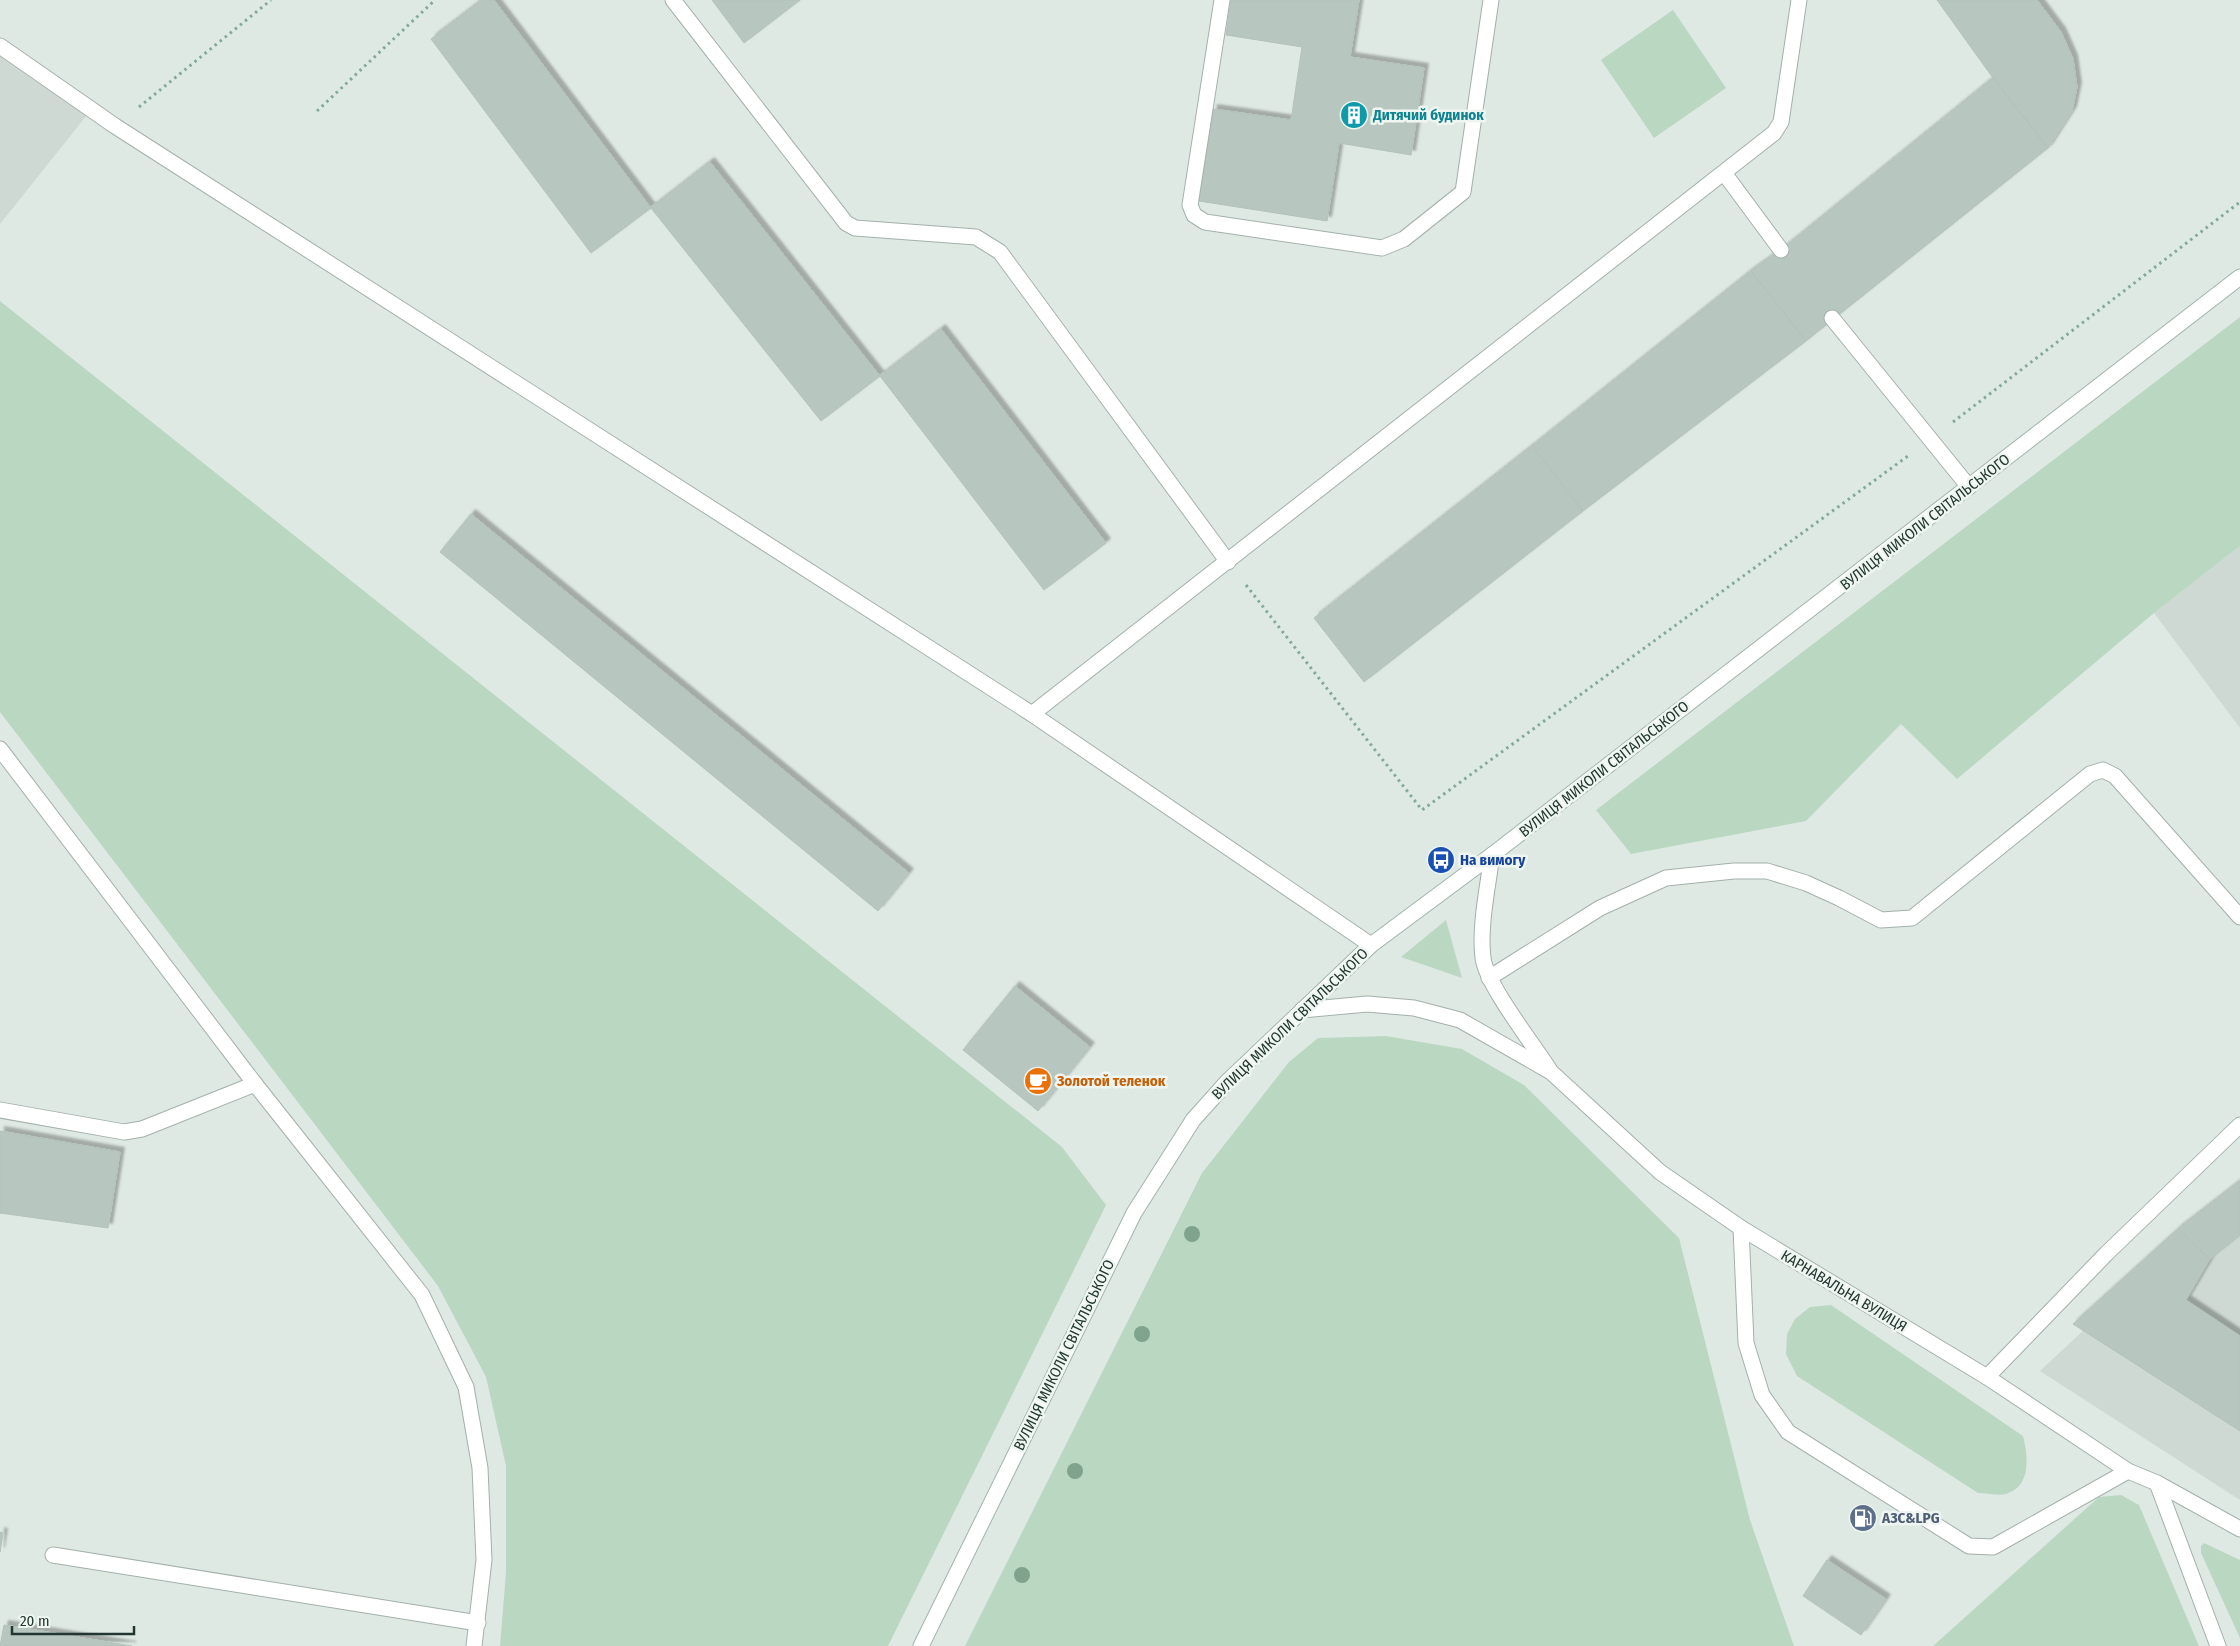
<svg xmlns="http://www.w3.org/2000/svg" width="2240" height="1646" viewBox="0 0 2240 1646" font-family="'Fira Sans Condensed',sans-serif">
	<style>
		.built { fill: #ced9d3 }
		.green { fill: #bad8c1 }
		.building { fill: #b8c6c0; stroke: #b3c2bb; filter: url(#shadow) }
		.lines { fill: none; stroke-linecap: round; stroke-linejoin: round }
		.service-casing { stroke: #a3b0ab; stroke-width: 17 }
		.minor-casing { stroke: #a3b0ab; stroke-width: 17 }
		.secondary-casing { stroke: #a0b4ac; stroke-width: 17 }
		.path { stroke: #83a99c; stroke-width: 3; stroke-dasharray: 2.5 4; stroke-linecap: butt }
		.service { stroke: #fff; stroke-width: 15 }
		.minor { stroke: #fff; stroke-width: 15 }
		.secondary { stroke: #fff; stroke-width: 15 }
		.tree { fill: #7fa38d }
		.labels { text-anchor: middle; stroke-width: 5; stroke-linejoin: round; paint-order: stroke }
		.culture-label { font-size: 15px; font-weight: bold; fill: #0d838f; stroke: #eff6f2; text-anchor: start }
		.street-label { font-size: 15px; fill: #223731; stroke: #eff6f2 }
		.transit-label { font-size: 15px; font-weight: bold; fill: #164399; stroke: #eff6f2; text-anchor: start }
		.food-label { font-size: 15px; font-weight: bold; fill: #c56008; stroke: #eff6f2; text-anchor: start }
		.service-label { font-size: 15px; font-weight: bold; fill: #4e5e75; stroke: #eff6f2; text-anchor: start }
	</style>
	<defs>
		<filter id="shadow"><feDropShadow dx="4.5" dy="-4.5" stdDeviation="1" flood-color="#0004"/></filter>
	</defs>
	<rect width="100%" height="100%" fill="#dfe9e4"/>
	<!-- built -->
	<g class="built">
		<polygon points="0,46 91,110 0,224"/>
		<polygon points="2240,546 2240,728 2154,613"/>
		<polygon points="2240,1184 2240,1500 2040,1371"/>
	</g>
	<!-- green -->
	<g class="green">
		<polygon points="1673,10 1726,88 1654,138 1601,60"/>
		<polygon points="0,301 1062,1147 1106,1205 888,1646 500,1646 506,1572 506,1466 486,1377 438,1286 0,712"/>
		<polygon points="2240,317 2240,546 2154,613 1957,779 1901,724 1806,821 1631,854 1596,810"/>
		<polygon points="1446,920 1462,978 1401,957"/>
		<polygon points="1386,1036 1462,1049 1524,1085 1679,1238 1750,1520 1794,1646 965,1646 1202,1173 1289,1062 1318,1038"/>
		<path d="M1831,1305L2023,1436C2028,1456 2032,1486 2006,1494C1998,1496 1986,1493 1978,1493L1797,1376L1786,1354L1787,1334L1795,1319L1810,1307Z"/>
		<polygon points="2121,1495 2139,1505 2199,1646 1933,1646 2099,1497"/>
		<polygon points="2204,1543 2240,1560 2240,1638 2201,1553 2201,1546"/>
	</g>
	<!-- building -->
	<g class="building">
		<polygon points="482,0 494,0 651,208 591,253 431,39"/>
		<polygon points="712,0 800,0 744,43"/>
		<polygon points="1231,0 1359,0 1350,57 1424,68 1411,155 1339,143 1327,221 1199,201 1213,109 1291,120 1302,47 1226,35"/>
		<polygon points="1937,0 2037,0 2061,32 2073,59 2077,87 2072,111 2048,148 1993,78"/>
		<polygon points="1993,78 2048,148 1806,341 1751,271 1781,250"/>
		<polygon points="710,162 880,376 821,421 651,208"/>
		<polygon points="1751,271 1806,341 1583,511 1532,446"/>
		<polygon points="941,329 1106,543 1044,590 880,376"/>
		<polygon points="1532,446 1583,511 1364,682 1314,618"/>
		<polygon points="471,514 909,873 878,911 440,552"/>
		<polygon points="1015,986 1090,1047 1038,1111 963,1050"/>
		<polygon points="0,1131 120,1152 108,1228 0,1213"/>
		<polygon points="2240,1181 2240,1235 2210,1259 2178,1229"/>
		<polygon points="2178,1229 2210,1259 2186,1300 2240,1336 2240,1431 2073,1324"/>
		<polygon points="0,1532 3,1533 0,1552"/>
		<polygon points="1827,1560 1886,1599 1861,1635 1803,1596"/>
		<polygon points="4,1625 132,1646 0,1646"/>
	</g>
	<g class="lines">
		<!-- service casing -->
		<g class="service-casing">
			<g id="service">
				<polyline points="673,0 846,223 855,228 976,237 1000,252 1228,562"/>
				<polyline points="1222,0 1190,205 1194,215 1205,222 1382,248 1404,239 1463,192 1491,0"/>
				<polyline points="1724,173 1781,250"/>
				<polyline points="1832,318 1969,487"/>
				<polyline points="1032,714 1774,133 1781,122 1799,0"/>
				<polyline points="1489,978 1600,908 1666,878 1734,871 1767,871 1806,883 1839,898 1881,920 1912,918 2090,774 2103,770 2115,776 2240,917"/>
				<polyline points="0,1110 124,1132 142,1129 255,1084"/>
				<polyline points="1741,1228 1746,1343 1762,1395 1788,1432 1969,1546 1993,1547 2128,1471"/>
				<polyline points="1987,1377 2107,1253 2240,1125"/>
				<polyline points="53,1555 478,1623"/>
			</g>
		</g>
		<!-- minor casing -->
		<g class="minor-casing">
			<g id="minor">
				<polyline points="0,46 115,126 1032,714 1371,945"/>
				<polyline points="0,749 255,1084 422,1295 466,1387 480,1468 484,1560 474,1646"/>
				<path d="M1492,855C1488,886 1479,927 1483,958C1486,984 1533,1044 1549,1069"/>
				<polyline points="1302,1010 1367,1004 1414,1008 1460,1020 1551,1072 1660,1172 1741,1228 1987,1377 2128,1471 2157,1483 2240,1529"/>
				<polyline points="2157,1483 2218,1646"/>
			</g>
		</g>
		<!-- secondary casing -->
		<g class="secondary-casing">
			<polyline id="secondary" points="921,1646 1134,1213 1193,1120 1227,1082 1371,945 1492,855 2240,277"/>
		</g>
		<!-- path -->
		<g class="path">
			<polyline points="139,107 271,0"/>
			<polyline points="317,111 435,0"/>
			<polyline points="1953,422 2240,202"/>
			<polyline points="1246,585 1422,810 1908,456"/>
		</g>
		<!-- service -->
		<use href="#service" class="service"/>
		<!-- minor -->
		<use href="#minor" class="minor"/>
		<!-- secondary -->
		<use href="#secondary" class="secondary"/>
	</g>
	<!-- trees -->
	<g class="tree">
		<circle cx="1192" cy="1234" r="8"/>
		<circle cx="1142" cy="1334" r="8"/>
		<circle cx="1075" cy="1471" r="8"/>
		<circle cx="1022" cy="1575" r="8"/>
	</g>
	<!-- icons -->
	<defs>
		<g id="building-disc" transform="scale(1.4375)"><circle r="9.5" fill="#0f9aa8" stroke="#eff6f2"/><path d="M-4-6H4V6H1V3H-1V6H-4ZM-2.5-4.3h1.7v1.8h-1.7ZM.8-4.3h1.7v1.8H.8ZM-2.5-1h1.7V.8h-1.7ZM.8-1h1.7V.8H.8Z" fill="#fff"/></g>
		<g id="bus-disc" transform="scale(1.4375)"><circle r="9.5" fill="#1a4fb4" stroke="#eff6f2"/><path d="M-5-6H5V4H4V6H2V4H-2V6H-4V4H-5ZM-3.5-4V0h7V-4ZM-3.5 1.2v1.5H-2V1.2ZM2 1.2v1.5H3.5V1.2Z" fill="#fff"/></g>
		<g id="cafe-disc" transform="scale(1.4375)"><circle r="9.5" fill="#e8710a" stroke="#eff6f2"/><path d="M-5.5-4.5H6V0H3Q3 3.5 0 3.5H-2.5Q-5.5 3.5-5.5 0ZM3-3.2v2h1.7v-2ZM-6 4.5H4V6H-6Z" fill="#fff"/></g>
		<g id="fuel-disc" transform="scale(1.4375)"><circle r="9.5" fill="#5c6f8a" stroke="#eff6f2"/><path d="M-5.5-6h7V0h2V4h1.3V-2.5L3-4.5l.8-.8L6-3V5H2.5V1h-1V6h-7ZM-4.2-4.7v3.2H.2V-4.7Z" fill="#fff"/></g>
	</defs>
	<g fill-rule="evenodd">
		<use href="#building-disc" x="1354" y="115"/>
		<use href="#bus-disc" x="1441" y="860"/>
		<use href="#cafe-disc" x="1038" y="1081"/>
		<use href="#fuel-disc" x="1863" y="1518"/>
	</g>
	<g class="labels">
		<!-- culture labels -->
		<g class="culture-label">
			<text x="1373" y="120">Дитячий будинок</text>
		</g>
		<!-- street labels -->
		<g class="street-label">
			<text transform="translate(1925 522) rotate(-38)" y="5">ВУЛИЦЯ МИКОЛИ СВІТАЛЬСЬКОГО</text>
			<text transform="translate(1604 769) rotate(-38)" y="5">ВУЛИЦЯ МИКОЛИ СВІТАЛЬСЬКОГО</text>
			<text transform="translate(1290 1024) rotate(-44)" y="5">ВУЛИЦЯ МИКОЛИ СВІТАЛЬСЬКОГО</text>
			<text transform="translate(1844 1291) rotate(31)" y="5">КАРНАВАЛЬНА ВУЛИЦЯ</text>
			<text transform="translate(1064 1355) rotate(-64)" y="5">ВУЛИЦЯ МИКОЛИ СВІТАЛЬСЬКОГО</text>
		</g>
		<!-- transit labels -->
		<g class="transit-label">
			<text x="1460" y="865">На вимогу</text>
		</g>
		<!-- food labels -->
		<g class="food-label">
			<text x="1057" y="1086">Золотой теленок</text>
		</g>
		<!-- service labels -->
		<g class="service-label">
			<text x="1882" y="1523">АЗС&amp;LPG</text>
		</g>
	</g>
	<!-- scale -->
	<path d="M12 1626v8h122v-8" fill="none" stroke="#223731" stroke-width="2.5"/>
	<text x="20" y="1626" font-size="15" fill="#223731" stroke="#eff6f2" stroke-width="4" paint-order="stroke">20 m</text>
</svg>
